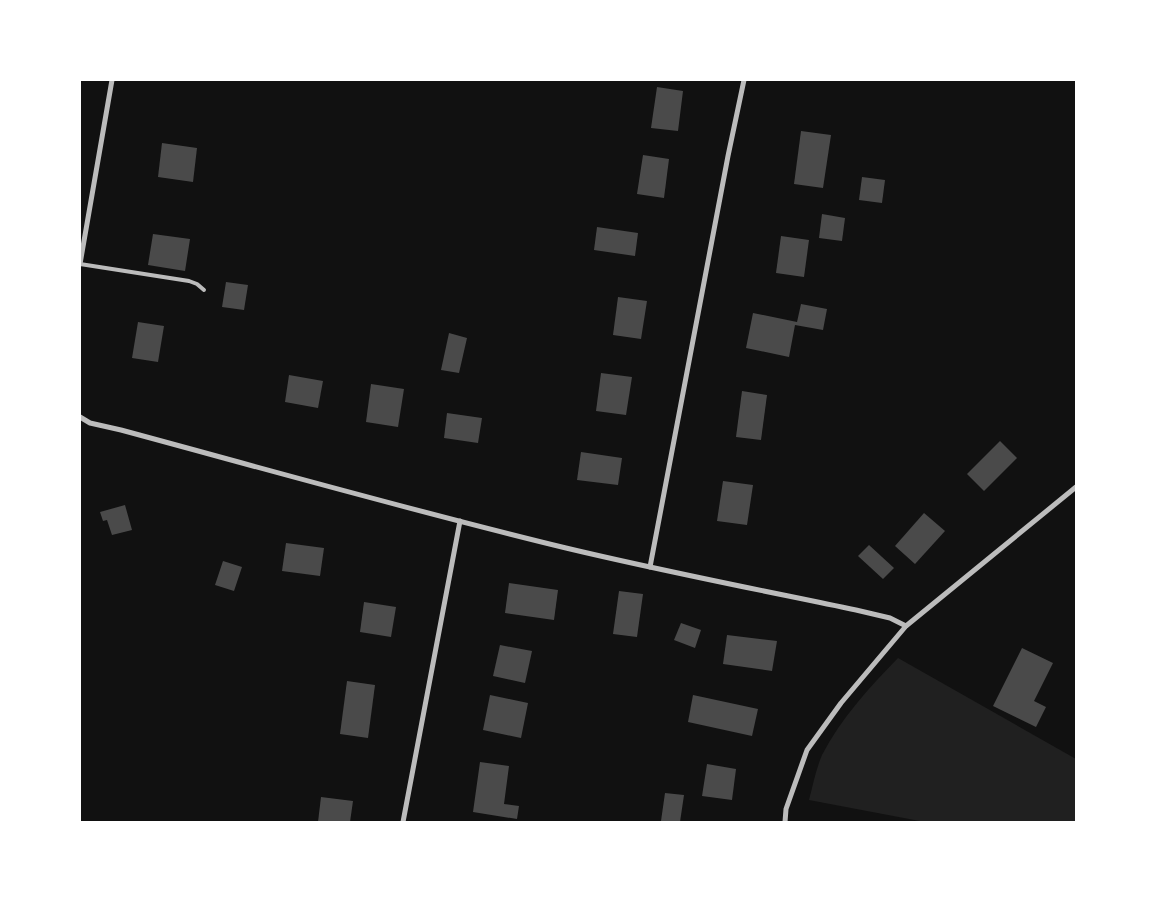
<svg xmlns="http://www.w3.org/2000/svg" width="1156" height="902" viewBox="0 0 1156 902" font-family="Helvetica,sans-serif">
	<style>
		.green { fill: #202020 }
		.building { fill: #4a4a4a }
		.lines { fill: none; stroke-linecap: round; stroke-linejoin: round }
		.service { stroke: #bcbcbc; stroke-width: 4 }
		.minor { stroke: #bcbcbc; stroke-width: 5 }
	</style>
	<rect width="100%" height="100%" fill="#111"/>
	<!-- green -->
	<path class="green" d="M898,658L1076,759V822H925L809,800C813,785 816,769 822,755C841,718 869,688 898,658Z"/>
	<!-- building -->
	<g class="building">
		<polygon points="657,87 683,91 678,131 651,128"/>
		<polygon points="801,131 831,135 823,188 794,184"/>
		<polygon points="162,143 197,148 193,182 158,177"/>
		<polygon points="643,155 669,159 664,198 637,194"/>
		<polygon points="862,177 885,180 882,203 859,200"/>
		<polygon points="822,214 845,218 842,241 819,238"/>
		<polygon points="597,227 638,233 635,256 594,250"/>
		<polygon points="153,234 190,239 185,271 148,265"/>
		<polygon points="781,236 809,240 804,277 776,273"/>
		<polygon points="226,282 248,285 244,310 222,307"/>
		<polygon points="618,297 647,301 641,339 613,335"/>
		<polygon points="801,304 827,309 823,330 795,325 789,357 746,348 753,313 797,322"/>
		<polygon points="138,322 164,326 158,362 132,358"/>
		<polygon points="449,333 467,338 459,373 441,370"/>
		<polygon points="601,373 632,377 626,415 596,411"/>
		<polygon points="289,375 323,381 318,408 285,402"/>
		<polygon points="371,384 404,389 398,427 366,422"/>
		<polygon points="742,391 767,395 761,440 736,437"/>
		<polygon points="447,413 482,418 478,443 444,438"/>
		<polygon points="1000,441 1017,458 984,491 967,474"/>
		<polygon points="581,452 622,458 618,485 577,480"/>
		<polygon points="723,481 753,485 747,525 717,521"/>
		<polygon points="125,505 132,530 112,535 107,520 103,521 100,512"/>
		<polygon points="924,513 945,531 915,564 895,546"/>
		<polygon points="286,543 324,548 320,576 282,571"/>
		<polygon points="869,545 894,568 883,579 858,556"/>
		<polygon points="223,561 242,567 234,591 215,585"/>
		<polygon points="509,583 558,590 554,620 505,613"/>
		<polygon points="619,591 643,594 637,637 613,634"/>
		<polygon points="364,602 396,607 391,637 360,632"/>
		<polygon points="681,623 701,630 695,648 674,640"/>
		<polygon points="727,635 777,641 772,671 723,664"/>
		<polygon points="500,645 532,651 525,683 493,676"/>
		<polygon points="1022,648 1053,663 1034,701 1046,707 1036,727 993,706"/>
		<polygon points="347,681 375,685 368,738 340,734"/>
		<polygon points="490,695 528,703 521,738 483,730"/>
		<polygon points="693,695 758,709 752,736 688,722"/>
		<polygon points="480,762 509,766 504,804 519,806 517,819 473,812"/>
		<polygon points="707,764 736,769 732,800 702,796"/>
		<polygon points="665,793 684,795 680,822 661,821"/>
		<polygon points="321,797 353,801 350,822 318,822"/>
	</g>
	<g class="lines">
		<!-- service -->
		<polyline class="service" points="80,264 189,281 197,284 204,290"/>
		<!-- minor -->
		<g class="minor">
			<polyline points="80,264 112,80"/>
			<path d="M80,417L90,423L121,430C269,470 417,512 566,548C662,571 760,590 856,610L890,618L906,626"/>
			<polyline points="650,567 728,156 744,80"/>
			<polyline points="403,822 460,521"/>
			<polyline points="785,822 786,809 807,750 841,703 906,626 1076,487"/>
		</g>
	</g>
	<!-- border -->
	<rect width="1156" height="902" fill="none" stroke="#ffffff" stroke-width="162"/>
</svg>
